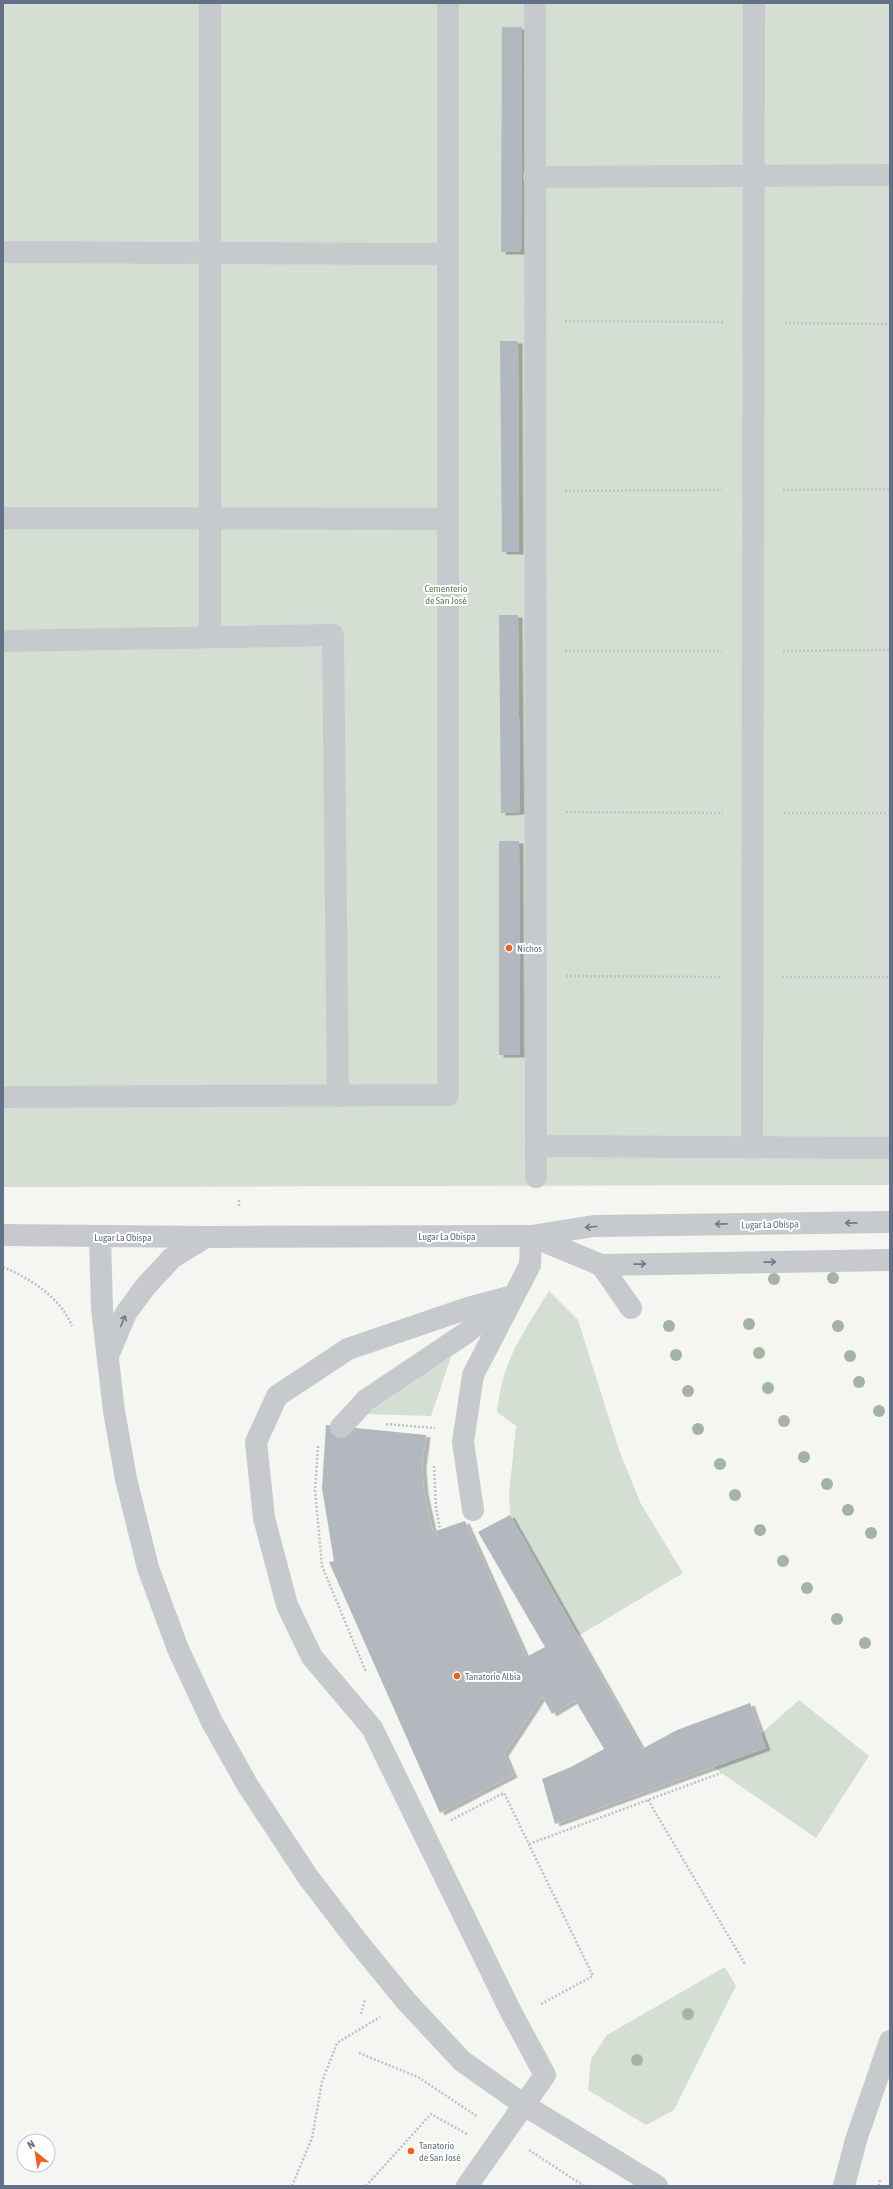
<svg xmlns="http://www.w3.org/2000/svg" width="893" height="2189" viewBox="0 0 893 2189" font-family="'Asap Condensed',sans-serif">
	<style>
		.green { fill: #d5ded2 }
		.building { fill: #b2b8be; filter: url(#shadow) }
		.lines { fill: none; stroke-linecap: round; stroke-linejoin: round }
		.path { stroke: #c0c1c3; stroke-width: 2.5; stroke-dasharray: 2 2; stroke-linecap: butt }
		.minor { stroke: #c7cacd; stroke-width: 22 }
		.tree { fill: #a5b3a2 }
		.oneway { stroke: #6c7a8c }
		.poi-dot { fill: #f26115; stroke: #fff; stroke-width: 1.5 }
		.labels { text-anchor: middle; stroke-width: 4; stroke-linejoin: round; paint-order: stroke }
		.park-label { font-size: 10px; fill: #647c61; stroke: #fff }
		.poi-label { font-size: 10px; fill: #627185; stroke: #fff; text-anchor: start }
		.street-label { font-size: 10px; fill: #627185; stroke: #fff }
	</style>
	<defs>
		<filter id="shadow"><feDropShadow dx="4.5" dy="2.5" stdDeviation="0" flood-color="#0004"/></filter>
	</defs>
	<rect width="100%" height="100%" fill="#f5f6f1"/>
	<!-- green -->
	<g class="green">
		<polygon points="3,3 890,3 890,1185 3,1187"/>
		<path d="M549,1291L578,1320L619,1450L641,1504L683,1573L578,1636L510,1515L509,1495L516,1426L497,1412C502,1361 523,1333 549,1291Z"/>
		<polygon points="451,1357 431,1416 366,1414 407,1383"/>
		<polygon points="799,1700 869,1756 816,1838 713,1767 766,1748 761,1734"/>
		<polygon points="725,1967 736,1986 674,2110 646,2125 588,2090 591,2059 607,2035"/>
	</g>
	<!-- building -->
	<g class="building">
		<polygon points="502,27 522,27 521,252 501,252"/>
		<polygon points="500,341 518,341 519,552 502,552"/>
		<polygon points="499,615 518,615 520,812 501,813"/>
		<polygon points="499,841 519,841 520,1055 499,1055"/>
		<polygon points="326,1425 426,1435 422,1465 424,1492 433,1532 465,1521 526,1657 545,1647 478,1532 510,1515 642,1749 677,1730 750,1703 766,1748 555,1824 542,1779 571,1767 604,1749 575,1700 552,1714 542,1696 504,1754 513,1775 440,1813 329,1562 334,1561 322,1488"/>
	</g>
	<g class="lines">
		<!-- path -->
		<g class="path">
			<polyline points="565,321 724,322"/>
			<polyline points="785,323 890,324"/>
			<polyline points="783,490 890,489"/>
			<polyline points="565,491 722,490"/>
			<polyline points="565,651 722,651"/>
			<polyline points="783,651 890,650"/>
			<polyline points="566,812 723,813"/>
			<polyline points="784,813 890,813"/>
			<polyline points="566,976 721,977"/>
			<polyline points="782,977 890,977"/>
			<polyline points="239,1206 239,1198"/>
			<path d="M3,1267C31,1279 60,1297 72,1326"/>
			<polyline points="386,1424 435,1428"/>
			<polyline points="318,1446 315,1490 322,1566 366,1672"/>
			<polyline points="434,1466 436,1508 440,1529"/>
			<polyline points="648,1800 745,1964"/>
			<polyline points="451,1820 504,1793 593,1976 541,2004"/>
			<polyline points="529,1844 721,1773"/>
			<polyline points="361,2014 365,2000"/>
			<polyline points="359,2053 418,2077 478,2117"/>
			<polyline points="529,2150 584,2186"/>
			<polyline points="292,2186 312,2138 322,2082 337,2043 380,2017"/>
			<polyline points="366,2186 431,2114 467,2134"/>
			<polyline points="879,2186 880,2179"/>
		</g>
		<!-- minor -->
		<g class="minor">
			<polyline points="535,3 536,1177"/>
			<polyline points="534,177 890,175"/>
			<polyline points="3,252 448,254"/>
			<polyline points="3,518 448,519"/>
			<polyline points="210,637 210,3"/>
			<polyline points="3,641 333,635 338,1096"/>
			<polyline points="3,1097 448,1095 448,3"/>
			<polyline points="536,1146 890,1148"/>
			<polyline points="752,1148 754,3"/>
			<polyline points="3,1235 206,1237 531,1236 594,1226 890,1222"/>
			<polyline points="531,1236 601,1265 890,1260"/>
			<polyline points="100,1237 102,1308 114,1411 126,1479 148,1568 178,1649 212,1722 248,1786 308,1877 357,1941 406,2001 462,2061 524,2105 657,2186"/>
			<polyline points="601,1265 631,1308"/>
			<polyline points="108,1356 126,1313 145,1287 172,1258 206,1237"/>
			<polyline points="341,1427 366,1400 466,1333 505,1302"/>
			<polyline points="473,1510 463,1442 473,1375 530,1265 531,1236"/>
			<polyline points="467,2186 545,2075 511,2012 372,1728 312,1657 287,1605 264,1518 256,1442 277,1396 348,1349 471,1307 512,1296"/>
			<polyline points="844,2186 856,2140 890,2041"/>
		</g>
	</g>
	<!-- trees -->
	<g class="tree">
		<circle cx="833" cy="1278" r="6"/>
		<circle cx="774" cy="1279" r="6"/>
		<circle cx="749" cy="1324" r="6"/>
		<circle cx="669" cy="1326" r="6"/>
		<circle cx="838" cy="1326" r="6"/>
		<circle cx="759" cy="1353" r="6"/>
		<circle cx="676" cy="1355" r="6"/>
		<circle cx="850" cy="1356" r="6"/>
		<circle cx="859" cy="1382" r="6"/>
		<circle cx="768" cy="1388" r="6"/>
		<circle cx="688" cy="1391" r="6"/>
		<circle cx="879" cy="1411" r="6"/>
		<circle cx="784" cy="1421" r="6"/>
		<circle cx="698" cy="1429" r="6"/>
		<circle cx="804" cy="1457" r="6"/>
		<circle cx="720" cy="1464" r="6"/>
		<circle cx="827" cy="1484" r="6"/>
		<circle cx="735" cy="1495" r="6"/>
		<circle cx="848" cy="1510" r="6"/>
		<circle cx="760" cy="1530" r="6"/>
		<circle cx="871" cy="1533" r="6"/>
		<circle cx="783" cy="1561" r="6"/>
		<circle cx="807" cy="1588" r="6"/>
		<circle cx="837" cy="1619" r="6"/>
		<circle cx="865" cy="1643" r="6"/>
		<circle cx="688" cy="2014" r="6"/>
		<circle cx="637" cy="2060" r="6"/>
	</g>
	<!-- one-way arrows -->
	<defs><path id="oneway-shaft" d="M-6 0H5M1.5-3L5.5 0L1.5 3" fill="none" stroke-width="1.6" stroke-linecap="round" stroke-linejoin="round"/></defs>
	<g class="oneway">
		<use href="#oneway-shaft" transform="translate(851 1223) rotate(179)"/>
		<use href="#oneway-shaft" transform="translate(721 1224) rotate(179)"/>
		<use href="#oneway-shaft" transform="translate(591 1227) rotate(173)"/>
		<use href="#oneway-shaft" transform="translate(770 1262) rotate(-1)"/>
		<use href="#oneway-shaft" transform="translate(640 1264) rotate(-1)"/>
		<use href="#oneway-shaft" transform="translate(123 1321) rotate(-67)"/>
	</g>
	<!-- markers -->
	<g class="poi-dot">
		<circle cx="509" cy="948" r="4"/>
		<circle cx="457" cy="1676" r="4"/>
		<circle cx="411" cy="2151" r="4"/>
	</g>
	<g class="labels">
		<!-- park labels -->
		<g class="park-label">
			<text x="446" y="592">Cementerio<tspan x="446" dy="12">de San José</tspan></text>
		</g>
		<!-- poi labels -->
		<g class="poi-label">
			<text x="517" y="952">Nichos</text>
			<text x="465" y="1680">Tanatorio Albia</text>
			<text x="419" y="2149">Tanatorio<tspan x="419" dy="12">de San José</tspan></text>
		</g>
		<!-- street labels -->
		<g class="street-label">
			<text transform="translate(770 1224) rotate(-1)" y="4">Lugar La Obispa</text>
			<text x="447" y="1240">Lugar La Obispa</text>
			<text x="123" y="1241">Lugar La Obispa</text>
		</g>
	</g>
	<!-- border -->
	<rect width="893" height="2189" fill="none" stroke="#627185" stroke-width="8"/>
	<!-- north arrow -->
	<g transform="translate(36 2153) rotate(330)"><circle r="19" fill="#ffffff" stroke="#c0c6ce"/>
	<path d="M0-3L7 15L0 10L-7 15Z" fill="#f26115"/>
	<text y="-6" font-size="11" font-weight="bold" text-anchor="middle" fill="#627185">N</text>
	</g>
</svg>
